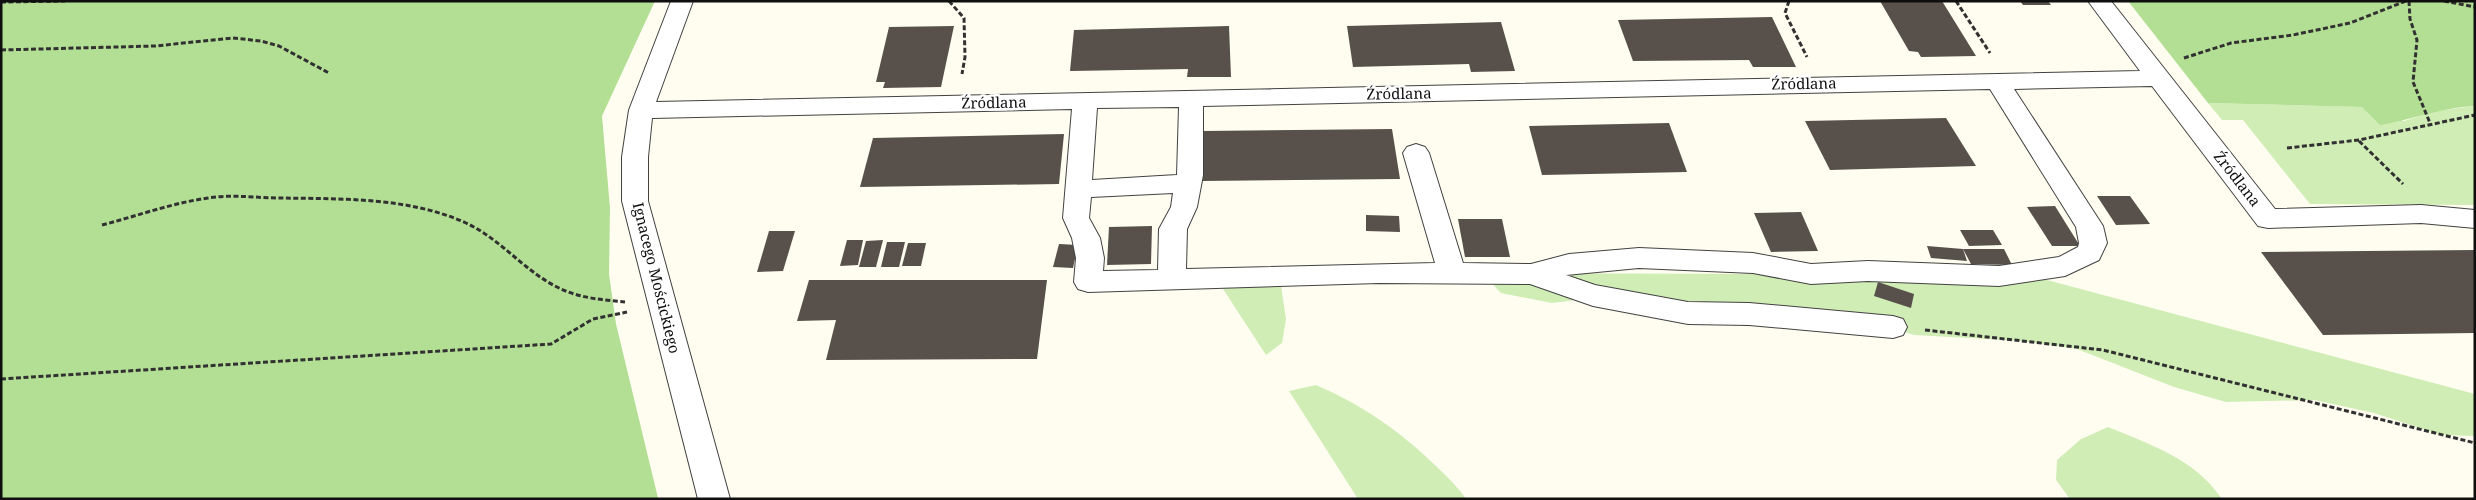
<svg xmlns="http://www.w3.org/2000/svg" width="2476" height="500" viewBox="0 0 2476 500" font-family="'Noto Serif',serif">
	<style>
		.green { fill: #d1edb6 }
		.forest { fill: #b3df94 }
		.building { fill: #58504a }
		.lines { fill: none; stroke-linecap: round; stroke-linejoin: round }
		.minor-casing { stroke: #424242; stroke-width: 2 }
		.path { stroke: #313131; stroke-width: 3; stroke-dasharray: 5 2.5; stroke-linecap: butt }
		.minor { fill: #fff; fill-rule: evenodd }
		.labels { text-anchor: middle; stroke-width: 5; stroke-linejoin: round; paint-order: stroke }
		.street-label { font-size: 15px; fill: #0f0f0f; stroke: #fff }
	</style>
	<rect width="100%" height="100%" fill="#fffdf0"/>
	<!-- green -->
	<g class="green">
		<polygon points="2208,103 2363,107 2404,121 2435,111 2475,106 2475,205 2310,204 2243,120 2222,120"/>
		<polygon points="1212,272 1279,272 1286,319 1282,343 1266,355"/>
		<polygon points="1482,273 2028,275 2475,394 2475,436 2441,435 2374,413 2314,400 2226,402 2174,387 2077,349 2023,341 1914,335 1874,322 1625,294 1552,303 1501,293"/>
		<path d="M1316,385C1364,406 1400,431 1437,467C1447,477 1458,487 1466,499H1358L1289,391Z"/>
		<path d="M2108,427C2151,445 2194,458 2222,499H2070L2056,480L2057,460L2081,439Z"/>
	</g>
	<!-- forest -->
	<g class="forest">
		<polygon points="1,1 655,1 602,116 610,208 609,274 616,324 658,498 1,499"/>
		<path d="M2128,1H2475V106C2442,107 2412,120 2380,125L2362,107L2208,103Z"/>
	</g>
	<!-- building -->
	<g class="building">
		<polygon points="1880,1 1942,1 1976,56 1921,57 1918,52 1909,51"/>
		<polygon points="2020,1 2048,1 2051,5 2023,5"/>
		<polygon points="1772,17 1796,67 1753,67 1749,60 1633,61 1618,20"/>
		<polygon points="1501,22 1515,71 1471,72 1469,64 1353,67 1347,26"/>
		<polygon points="954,26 941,87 883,88 885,82 876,82 889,27"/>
		<polygon points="1229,26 1231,77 1187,77 1188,69 1070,71 1074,30"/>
		<polygon points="1946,118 1976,166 1830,170 1805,121"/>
		<polygon points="1669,123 1687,172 1542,175 1529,126"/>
		<polygon points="1392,129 1400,179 1202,181 1203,131"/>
		<polygon points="1064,134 1059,184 860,187 873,138"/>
		<polygon points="2097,196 2130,196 2150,224 2116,225"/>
		<polygon points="2055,206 2080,246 2052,246 2027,207"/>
		<polygon points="1801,212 1818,251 1771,252 1754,213"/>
		<polygon points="1366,215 1399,216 1400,232 1366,231"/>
		<polygon points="1458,219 1502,219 1510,257 1465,257"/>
		<polygon points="1152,226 1151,264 1107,265 1109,227"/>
		<polygon points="1960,230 1993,230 2002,245 1969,246"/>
		<polygon points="769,231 795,231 783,271 757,272"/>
		<polygon points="847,240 863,240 858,265 840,266"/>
		<polygon points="883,240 876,267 859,267 866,241"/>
		<polygon points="887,242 905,242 899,267 881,267"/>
		<polygon points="908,243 926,243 921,266 902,266"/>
		<polygon points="1059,244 1078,245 1073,268 1053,267"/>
		<polygon points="1927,246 1963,249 1967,261 1931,258"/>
		<polygon points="1963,249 2004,249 2012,265 1971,264"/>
		<polygon points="2475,250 2475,333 2323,335 2261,252"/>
		<polygon points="809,280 1047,280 1037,359 826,360 836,320 797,321"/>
		<polygon points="1878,282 1914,294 1911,308 1874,296"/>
	</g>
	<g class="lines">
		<!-- minor casing -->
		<g class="minor-casing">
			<path id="minor" d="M671,1H693L656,102L2140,71L2088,1H2111L2275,209L2421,205L2475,210V228L2421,223L2268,228L2258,226L2152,86L2014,89L2103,226L2107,243L2099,260L2065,276L1999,286L1868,281L1811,284L1753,273L1639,268L1566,275L1595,285L1688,302L1749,303L1893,316L1903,319L1907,327L1903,335L1893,338L1749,325L1688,324L1593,306L1530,284L1379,283L1088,292L1078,289L1074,282L1076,258L1072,238L1063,218L1072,109L652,118L648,157V201L730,499H698L622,201V157L629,110ZM1990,89L2076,227L2079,243L2078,247L2059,257L1999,266L1868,261L1811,264L1753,253L1639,248L1569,254L1531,264L1463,263L1429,153L1425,147L1416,144L1407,147L1403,153L1435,263L1186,269L1187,229L1197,207L1203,175V106ZM1179,107L1177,175L1092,180L1097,108ZM1173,193L1171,207L1159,229L1158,270L1103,271L1104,258L1100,238L1089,218L1091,197Z"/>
		</g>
		<!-- path -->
		<g class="path">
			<polyline points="949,1 964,18 965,57 962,74"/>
			<polyline points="1789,1 1785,13 1807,57"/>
			<polyline points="1956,1 1990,53"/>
			<polyline points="2409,1 2410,19 2417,40 2413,82 2430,123"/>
			<polyline points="2444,1 2475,7"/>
			<polyline points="1,2 65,1"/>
			<polyline points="1,50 155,46 233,38 261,41 279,46 329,73"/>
			<polyline points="2184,58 2231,43 2293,35 2350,23 2406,1"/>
			<polyline points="2359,141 2403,184"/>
			<polyline points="2287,148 2359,140 2475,115"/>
			<path d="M102,225C137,216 172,203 208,198C232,194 256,198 280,198C342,199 409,197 466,223C501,239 525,272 559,288C579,298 603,300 625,302"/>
			<polyline points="1925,330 2103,350 2475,443"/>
			<polyline points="1,379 551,344 593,319 627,312"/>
		</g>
		<!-- minor -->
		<use href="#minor" class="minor"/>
	</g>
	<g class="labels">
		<!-- street labels -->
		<g class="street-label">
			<text transform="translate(1804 84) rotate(-1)" y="5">Źródlana</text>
			<text transform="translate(1399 94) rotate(-1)" y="5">Źródlana</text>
			<text transform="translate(994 103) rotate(-1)" y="5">Źródlana</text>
			<text transform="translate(2237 179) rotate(52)" y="5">Źródlana</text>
			<text transform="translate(656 278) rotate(76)" y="5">Ignacego Mościckiego</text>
		</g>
	</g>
	<!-- border -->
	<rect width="2476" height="500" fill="none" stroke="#0f0f0f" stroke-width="5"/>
</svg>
